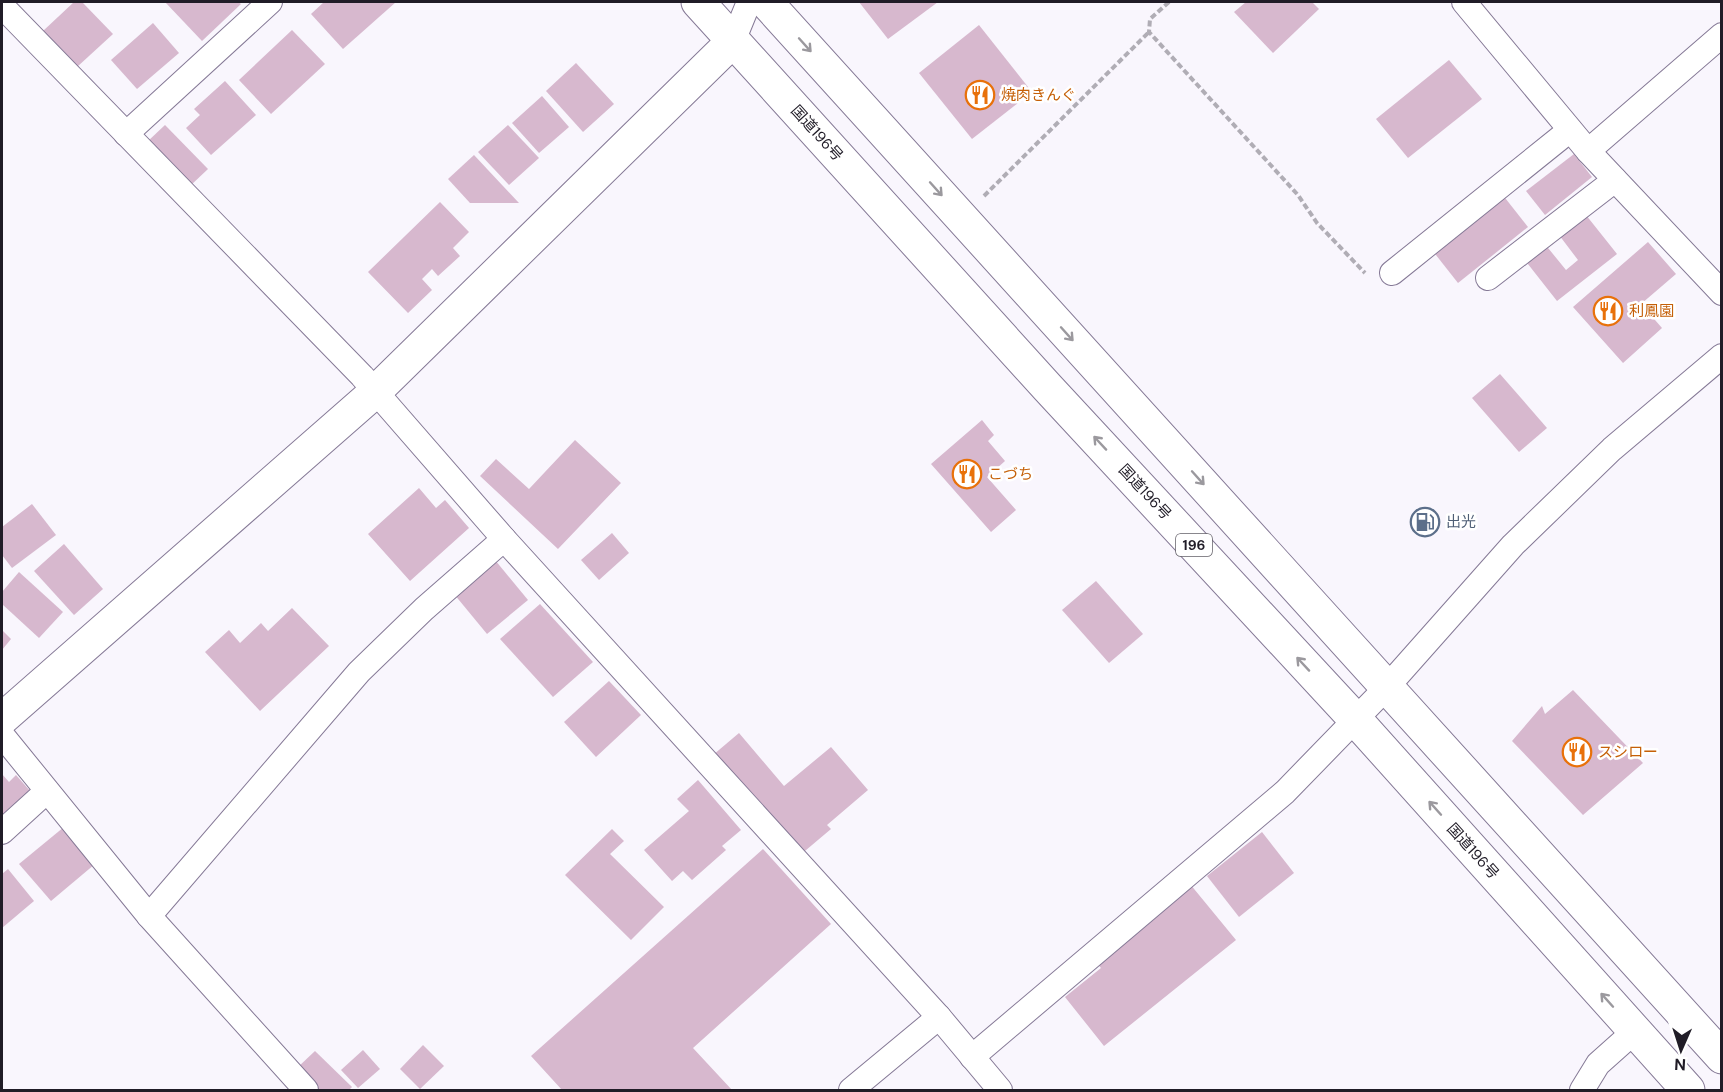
<svg xmlns="http://www.w3.org/2000/svg" width="1723" height="1092" viewBox="0 0 1723 1092" font-family="'DM Sans','Noto Sans JP',sans-serif">
	<style>
		.building { fill: #d7b8ce }
		.lines { fill: none; stroke-linecap: round; stroke-linejoin: round }
		.minor-casing { stroke: #857996; stroke-width: 26 }
		.tertiary-casing { stroke: #857996; stroke-width: 34 }
		.trunk-casing { stroke: #857996; stroke-width: 35 }
		.path { stroke: #b0adb5; stroke-width: 4; stroke-dasharray: 6 3; stroke-linecap: butt }
		.minor { stroke: #fff; stroke-width: 24 }
		.tertiary { stroke: #fff; stroke-width: 32 }
		.trunk { stroke: #fff; stroke-width: 33 }
		.oneway { stroke: #9b999e }
		.labels { text-anchor: middle; stroke-width: 5; stroke-linejoin: round; paint-order: stroke }
		.shield { fill: #fff; stroke: #636068; stroke-width: 1.5 }
		.shield-label { font-size: 14px; font-weight: bold; fill: #201c27 }
		.food-label { font-size: 15px; fill: #c56008; stroke: #fff; text-anchor: start }
		.street-label { font-size: 15px; fill: #201c27; stroke: #fff }
		.service-label { font-size: 15px; fill: #4e5e75; stroke: #fff; text-anchor: start }
	</style>
	<rect width="100%" height="100%" fill="#f9f6fd"/>
	<!-- building -->
	<g class="building">
		<polygon points="74,2 82,2 113,34 77,67 43,31"/>
		<polygon points="165,2 238,2 241,4 202,41"/>
		<polygon points="324,2 396,2 343,49 311,14"/>
		<polygon points="859,2 938,2 888,39"/>
		<polygon points="1246,2 1312,2 1319,9 1273,53 1234,12"/>
		<polygon points="153,23 179,53 137,89 111,60"/>
		<polygon points="979,25 1032,92 972,139 919,73"/>
		<polygon points="292,30 325,64 271,114 239,80"/>
		<polygon points="1449,60 1482,99 1408,158 1376,119"/>
		<polygon points="576,63 614,104 583,132 546,91"/>
		<polygon points="225,81 256,115 211,155 186,128 200,115 194,109"/>
		<polygon points="542,96 569,127 539,153 512,123"/>
		<polygon points="165,125 208,169 190,186 147,142"/>
		<polygon points="508,125 539,158 509,185 478,152"/>
		<polygon points="1574,154 1592,177 1545,215 1526,191"/>
		<polygon points="474,155 519,203 470,203 448,179"/>
		<polygon points="1502,194 1528,227 1458,283 1432,250"/>
		<polygon points="440,202 469,232 453,248 460,256 438,276 432,269 422,279 432,290 408,313 368,272"/>
		<polygon points="1582,210 1617,254 1557,301 1524,259 1544,243 1566,270 1578,260 1556,231"/>
		<polygon points="1648,242 1676,274 1641,304 1662,328 1623,363 1573,307"/>
		<polygon points="1500,374 1547,428 1519,452 1472,398"/>
		<polygon points="982,420 994,435 988,441 1005,461 987,477 1016,510 991,532 931,464"/>
		<polygon points="575,440 621,483 558,549 480,476 496,459 529,489"/>
		<polygon points="419,488 436,508 445,500 469,528 410,581 368,534"/>
		<polygon points="32,504 56,535 12,568 2,555 2,527"/>
		<polygon points="612,533 629,553 599,580 581,560"/>
		<polygon points="64,544 103,589 74,615 34,571"/>
		<polygon points="495,560 528,600 487,634 454,594"/>
		<polygon points="19,572 63,612 39,638 2,604 2,592"/>
		<polygon points="1096,581 1143,634 1109,663 1062,610"/>
		<polygon points="540,604 593,662 553,697 500,639"/>
		<polygon points="292,608 329,646 260,711 205,652 229,630 240,643 261,623 268,631"/>
		<polygon points="2,630 11,639 2,650"/>
		<polygon points="609,681 641,715 596,757 564,722"/>
		<polygon points="1573,690 1643,763 1583,815 1512,741 1542,706 1545,714"/>
		<polygon points="739,733 784,786 831,747 868,790 827,825 831,829 799,856 713,755"/>
		<polygon points="2,774 9,782 16,775 31,792 2,818"/>
		<polygon points="698,780 741,830 722,846 726,850 692,880 683,871 672,881 644,850 689,811 677,799"/>
		<polygon points="64,827 95,864 51,901 19,864"/>
		<polygon points="612,829 624,841 610,854 664,907 631,940 565,875"/>
		<polygon points="1262,832 1294,873 1239,917 1207,876"/>
		<polygon points="763,849 831,924 693,1048 732,1090 562,1090 531,1056"/>
		<polygon points="8,869 34,901 2,928 2,874"/>
		<polygon points="1190,884 1236,940 1104,1046 1065,997 1101,968 1095,961"/>
		<polygon points="423,1045 444,1066 420,1089 400,1069"/>
		<polygon points="363,1050 380,1069 358,1088 341,1070"/>
		<polygon points="315,1051 352,1087 349,1090 319,1090 297,1068"/>
	</g>
	<g class="lines">
		<!-- minor casing -->
		<g class="minor-casing">
			<g id="minor">
				<polyline points="1464,2 1588,151 1722,293"/>
				<polyline points="2,6 362,376 504,539 939,1017 1000,1090"/>
				<polyline points="733,41 749,2"/>
				<polyline points="126,134 270,2"/>
				<polyline points="1588,151 1722,35"/>
				<polyline points="1392,273 1570,130"/>
				<polyline points="1488,278 1615,180"/>
				<polyline points="2,735 149,916 306,1090"/>
				<polyline points="2,832 47,791"/>
				<polyline points="149,916 359,672 424,609 504,539"/>
				<polyline points="972,1057 1285,792 1387,687 1513,545 1612,449 1722,356"/>
				<polyline points="851,1090 939,1017"/>
				<polyline points="1582,1090 1598,1064 1635,1031"/>
			</g>
		</g>
		<!-- tertiary casing -->
		<g class="tertiary-casing">
			<polyline id="tertiary" points="2,719 375,392 733,41"/>
		</g>
		<!-- trunk casing -->
		<g class="trunk-casing">
			<g id="trunk">
				<polyline points="698,2 1048,388 1355,719 1688,1090"/>
				<polyline points="766,2 1722,1057"/>
			</g>
		</g>
		<!-- path -->
		<g class="path">
			<polyline points="1169,2 1150,19 1149,32 1298,195 1317,223 1365,273"/>
			<polyline points="984,196 1149,32"/>
		</g>
		<!-- minor -->
		<use href="#minor" class="minor"/>
		<!-- tertiary -->
		<use href="#tertiary" class="tertiary"/>
		<!-- trunk -->
		<use href="#trunk" class="trunk"/>
	</g>
	<!-- one-way arrows -->
	<defs><path id="oneway-shaft" d="M-6 0H5M1.5-3L5.5 0L1.5 3" fill="none" stroke-width="1.6" stroke-linecap="round" stroke-linejoin="round" transform="scale(1.5)"/></defs>
	<g class="oneway">
		<use href="#oneway-shaft" transform="translate(805 45) rotate(48)"/>
		<use href="#oneway-shaft" transform="translate(936 189) rotate(48)"/>
		<use href="#oneway-shaft" transform="translate(1067 334) rotate(48)"/>
		<use href="#oneway-shaft" transform="translate(1100 443) rotate(-133)"/>
		<use href="#oneway-shaft" transform="translate(1198 478) rotate(48)"/>
		<use href="#oneway-shaft" transform="translate(1303 664) rotate(-133)"/>
		<use href="#oneway-shaft" transform="translate(1435 808) rotate(-132)"/>
		<use href="#oneway-shaft" transform="translate(1607 1000) rotate(-132)"/>
	</g>
	<!-- icons -->
	<defs>
		<g id="restaurant-ring" transform="scale(1.5)"><circle r="9.5" fill="#fff" stroke="#e8710a" stroke-width="1.5"/><path d="M-5-6h1v4h1v-4h1v4h1v-4h1v5L-1.5 .5V6h-2V.5L-5-1ZM5-6V6H3V1.5H1.5Q1.5-4 5-6Z" fill="#e8710a"/></g>
		<g id="fuel-ring" transform="scale(1.5)"><circle r="9.5" fill="#fff" stroke="#5c6f8a" stroke-width="1.5"/><path d="M-5.5-6h7V0h2V4h1.3V-2.5L3-4.5l.8-.8L6-3V5H2.5V1h-1V6h-7ZM-4.2-4.7v3.2H.2V-4.7Z" fill="#5c6f8a"/></g>
	</defs>
	<g fill-rule="evenodd">
		<use href="#restaurant-ring" x="980" y="95"/>
		<use href="#restaurant-ring" x="1608" y="311"/>
		<use href="#restaurant-ring" x="967" y="474"/>
		<use href="#fuel-ring" x="1425" y="522"/>
		<use href="#restaurant-ring" x="1577" y="752"/>
	</g>
	<g class="labels">
		<!-- shield labels -->
		<rect class="shield" x="1176" y="534" width="36" height="22" rx="4.5"/>
		<g class="shield-label">
			<text x="1194" y="550">196</text>
		</g>
		<!-- food labels -->
		<g class="food-label">
			<text x="1001" y="100">焼肉きんぐ</text>
			<text x="1629" y="316">利鳳園</text>
			<text x="988" y="479">こづち</text>
			<text x="1598" y="757">スシロー</text>
		</g>
		<!-- street labels -->
		<g class="street-label">
			<text transform="translate(817 133) rotate(48)" y="5">国道196号</text>
			<text transform="translate(1145 492) rotate(47)" y="5">国道196号</text>
			<text transform="translate(1473 851) rotate(48)" y="5">国道196号</text>
		</g>
		<!-- service labels -->
		<g class="service-label">
			<text x="1446" y="527">出光</text>
		</g>
	</g>
	<!-- border -->
	<rect width="1723" height="1092" fill="none" stroke="#201c27" stroke-width="6"/>
	<!-- north arrow -->
	<g transform="translate(1681 1050) rotate(183)" stroke="#ffffff" stroke-width="4.5" paint-order="stroke">
	<path d="M0-4.5L10 22L0 15L-10 22Z" fill="#201c27"/>
	<text y="-9" font-size="16" font-weight="bold" text-anchor="middle" fill="#201c27">N</text>
	</g>
</svg>
